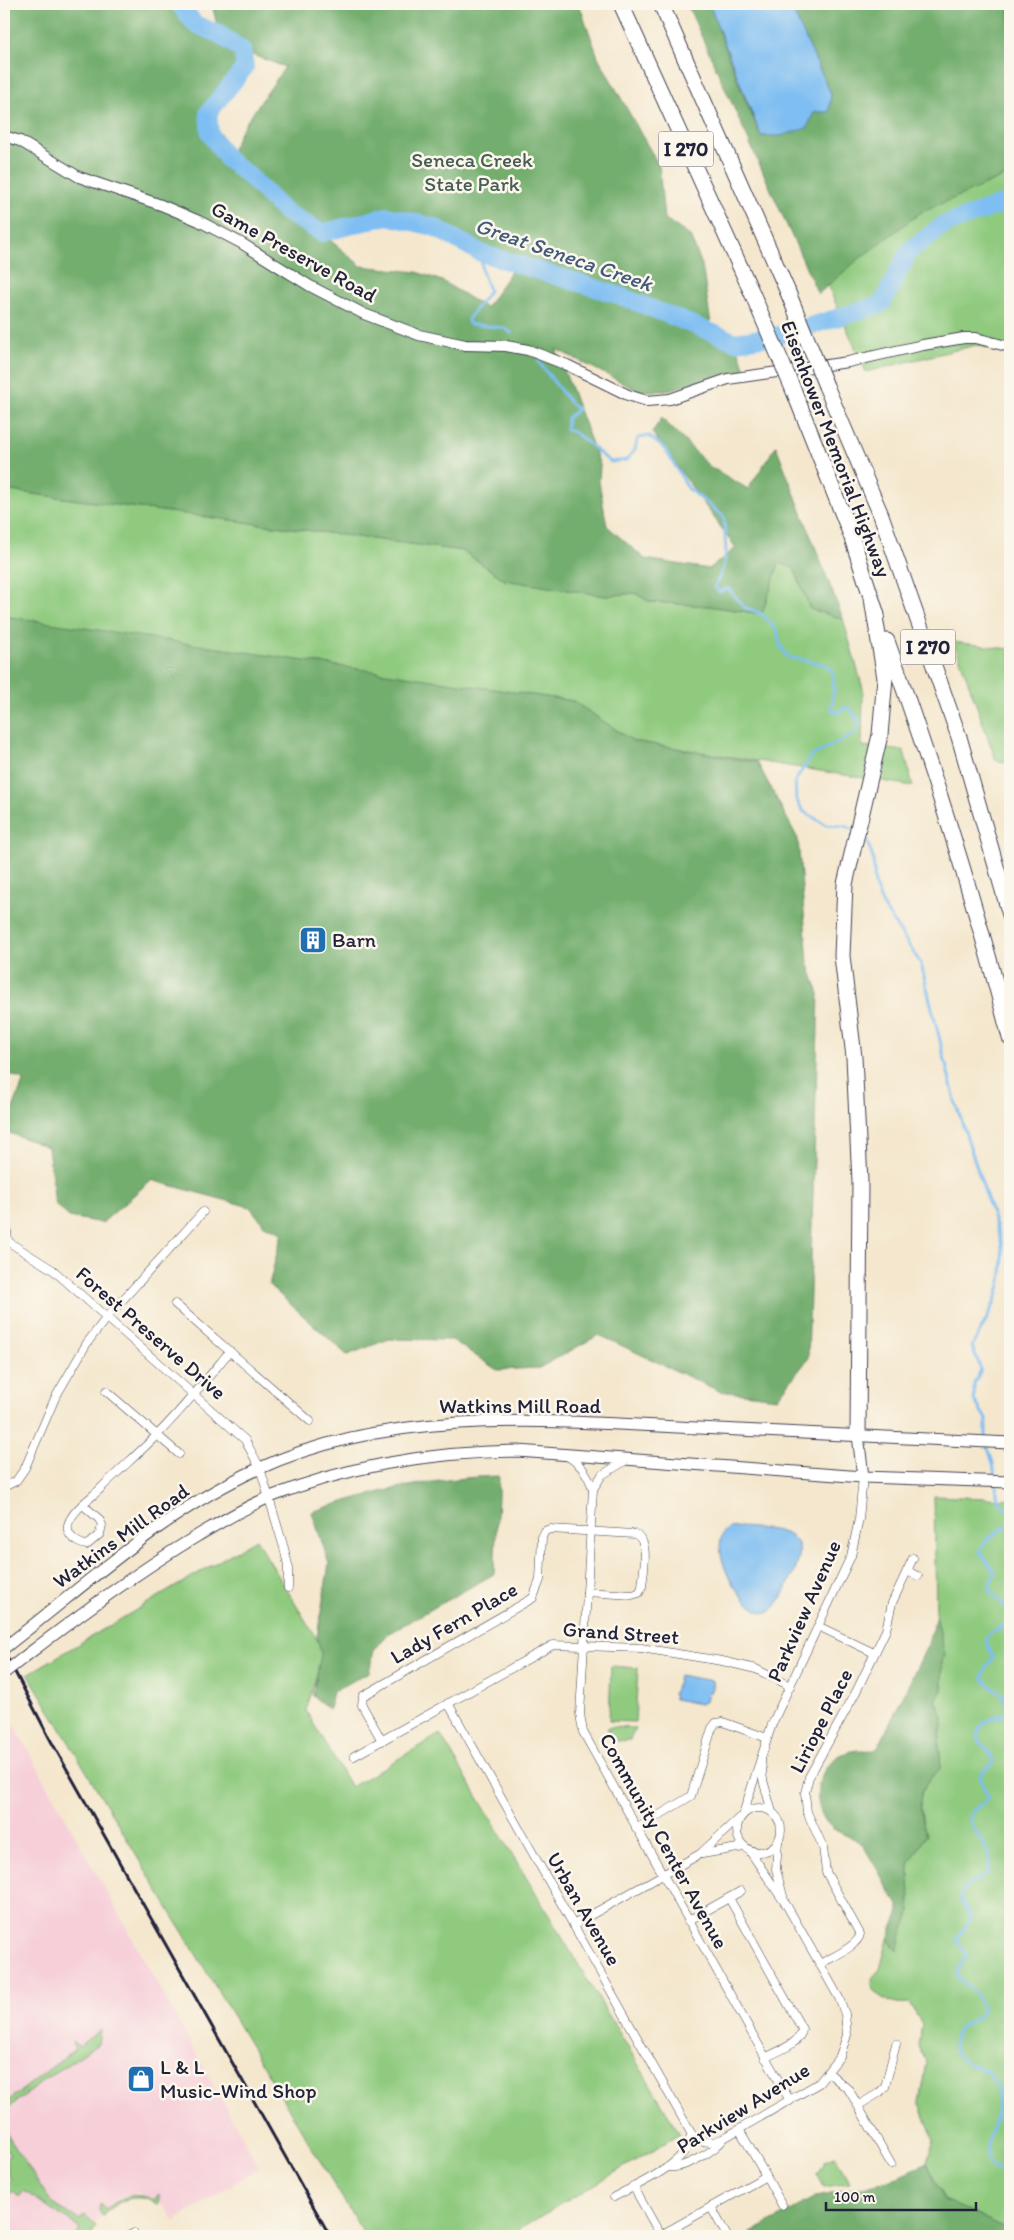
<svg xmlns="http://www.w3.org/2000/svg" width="1014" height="2240" viewBox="0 0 1014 2240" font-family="Itim,sans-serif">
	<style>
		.built { fill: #f6cfd9 }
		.green { fill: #8fca7f; stroke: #58765d }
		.forest { fill: #73ae6e; stroke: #4a6854; fill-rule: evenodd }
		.water { fill: #7ebef2; stroke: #507096 }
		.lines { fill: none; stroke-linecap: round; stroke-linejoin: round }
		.stream { stroke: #7ebef2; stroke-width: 3 }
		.river { stroke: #7ebef2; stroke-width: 18 }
		.minor-casing { stroke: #424051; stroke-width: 9 }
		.tertiary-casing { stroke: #424051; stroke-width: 12 }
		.secondary-casing { stroke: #424051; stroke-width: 13 }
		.motorway-casing { stroke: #424051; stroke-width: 17 }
		.minor { stroke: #fff; stroke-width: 8 }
		.tertiary { stroke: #fff; stroke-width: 10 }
		.secondary { stroke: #fff; stroke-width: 11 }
		.motorway { stroke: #fff; stroke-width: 15 }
		.rail { stroke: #22223b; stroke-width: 3 }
		.secondary-bridge-casing { stroke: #424051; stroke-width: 13; stroke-linecap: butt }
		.motorway-bridge-casing { stroke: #424051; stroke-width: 17; stroke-linecap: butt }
		.secondary-bridge { stroke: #fff; stroke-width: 11 }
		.motorway-bridge { stroke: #fff; stroke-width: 15 }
		.labels { text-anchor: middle; stroke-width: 5; stroke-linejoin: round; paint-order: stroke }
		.shield { fill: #fbf7ec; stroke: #636270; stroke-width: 1 }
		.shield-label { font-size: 20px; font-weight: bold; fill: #22223b }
		.park-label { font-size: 21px; fill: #485d53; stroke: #fbf7ec }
		.street-label { font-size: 21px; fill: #22223b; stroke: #fbf7ec }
		.poi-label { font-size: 21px; fill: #22223b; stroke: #fbf7ec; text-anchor: start }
		.water-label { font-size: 22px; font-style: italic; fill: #42597b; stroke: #fbf7ec }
	</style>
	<rect width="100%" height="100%" fill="#fbf7ec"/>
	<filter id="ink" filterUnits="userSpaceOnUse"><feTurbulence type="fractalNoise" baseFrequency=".02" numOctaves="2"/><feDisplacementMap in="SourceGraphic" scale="10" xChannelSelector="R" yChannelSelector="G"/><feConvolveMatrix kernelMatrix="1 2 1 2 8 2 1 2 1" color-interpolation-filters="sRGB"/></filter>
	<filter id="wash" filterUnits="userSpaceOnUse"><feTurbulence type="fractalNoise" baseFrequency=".0096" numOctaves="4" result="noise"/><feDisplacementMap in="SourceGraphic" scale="20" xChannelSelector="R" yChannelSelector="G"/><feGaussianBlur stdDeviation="1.12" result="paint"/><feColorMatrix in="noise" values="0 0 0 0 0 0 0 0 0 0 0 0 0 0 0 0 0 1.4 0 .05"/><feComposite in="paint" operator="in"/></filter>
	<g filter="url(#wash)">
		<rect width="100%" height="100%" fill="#f4e7cd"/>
		<!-- built -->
		<polygon class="built" points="4,1707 259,2167 175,2221 166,2208 156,2200 138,2193 116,2199 86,2236 4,2236"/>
		<!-- green -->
		<g class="green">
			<polygon points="703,4 1010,4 1010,354 976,345 866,372"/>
			<polygon points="4,490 463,551 505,580 606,596 635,593 650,602 708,606 762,614 779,563 794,568 810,609 843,619 863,689 862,746 904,751 913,786 633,741 573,701 4,617"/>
			<polygon points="954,642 1010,649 1010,762 996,761"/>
			<path d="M934,1496L1010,1499V2230L943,2200L927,2162L934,2140L919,2102L926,2062L918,2044L922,2024L909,2003C893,2005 885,2000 873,1990L872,1978L880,1969L888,1939L896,1949L910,1913L909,1864L926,1836C919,1803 913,1793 941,1767L939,1743L943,1719L936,1700L942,1690V1660L945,1656L936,1615Z"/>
			<polygon points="256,1539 324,1651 306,1711 351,1787 440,1734 680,2134 508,2236 365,2236 28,1674"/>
			<polygon points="611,1666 638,1668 635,1722 609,1721"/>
			<polygon points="608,1727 635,1728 630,1740 616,1741 608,1732"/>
			<polygon points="100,2030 98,2044 46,2079 4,2111 4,2104 75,2049 72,2041 79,2046"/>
			<path d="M4,2130L51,2202L79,2220L85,2215L97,2226L90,2236H77L80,2228L24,2191L19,2197L14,2191L4,2198V2185L11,2180C6,2173 8,2167 5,2159L10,2154L4,2147Z"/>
			<polygon points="835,2156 850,2183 824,2187 817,2174 824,2162"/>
			<path d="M159,2194L160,2199L158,2205C137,2191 118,2199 103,2217L99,2210L100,2204L106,2210C120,2196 136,2191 154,2200Z"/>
		</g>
		<!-- forest -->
		<g class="forest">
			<path d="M4,4H179L195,24L219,34L212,4H579L598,57L659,166L664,218L690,236L702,265L712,331L736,342L745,370L664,391H639L556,349L600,465L599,482L607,526L645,559L709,569L736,548L652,432L662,418L709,466L748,489L776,446L843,619L810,609L794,568L779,563L762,614L708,606L650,602L635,593L606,596L505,580L463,551L4,490ZM242,51L285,67L241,130L228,160L210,134L208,113L245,67ZM387,216L434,227L481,253L516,264L486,308L442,281L417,272L361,266L323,234Z"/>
			<polygon points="687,4 709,4 744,97 761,136 814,112 829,112 831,94 791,7 784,4 1010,4 1010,174 920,213 860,258 818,294"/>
			<polygon points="4,616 573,701 633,741 757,762 798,839 808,962 819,994 808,1359 777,1398 719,1391 599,1335 539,1368 497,1370 452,1340 389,1339 347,1355 269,1285 282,1233 264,1225 250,1207 151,1180 102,1223 69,1217 55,1204 48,1147 4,1131 24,1080 4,1072"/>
			<path d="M499,1476L494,1574L389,1633L374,1650L369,1672L333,1692L329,1709L313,1696L321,1654L317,1636L329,1564L312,1512C372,1491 435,1478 499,1476Z"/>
			<path d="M936,1615L945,1656L942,1661V1690L936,1700L943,1719L939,1743L941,1768C913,1793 919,1803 926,1836L909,1864L910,1912L897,1950L888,1939L899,1911V1907L863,1845C852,1835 837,1835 827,1823C808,1798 819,1759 851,1751C859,1749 867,1751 875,1750L879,1746L928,1644Z"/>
			<polygon points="927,2163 944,2200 1010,2230 1010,2236 751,2236 751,2233 817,2196 867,2186 898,2177"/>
		</g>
		<!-- water -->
		<g class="water">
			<polygon points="709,4 784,4 791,7 831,94 829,112 814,112 807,128 780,136 761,136"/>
			<path d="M728,1528C740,1526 753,1528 766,1529C804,1533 806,1550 790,1581C784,1592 778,1607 768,1613C741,1613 704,1545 728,1528Z"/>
			<polygon points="679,1675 713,1681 711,1692 708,1692 706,1701 700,1704 674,1699 673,1694 676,1689"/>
		</g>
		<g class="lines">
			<!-- stream -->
			<g class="stream">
				<path d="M481,253L482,271L489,290C484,301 474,309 468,320L469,324L505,328L511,333"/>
				<path d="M538,361L571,404L578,409L567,418L566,429C584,435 595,452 611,462L627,460L635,449L638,438L649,436L665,449L688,488L724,517L726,552L723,568L715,587L719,592L728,588L744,607L762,614L777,631L780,645L788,657L824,664L832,671L834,684L832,709L837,713L846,707L851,710L859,721L856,733L811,756L795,781L796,799L803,811L826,825L845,826L854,830"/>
				<path d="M862,833L865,835L873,858L875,886L883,906L921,964L955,1101L1001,1241C1008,1284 993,1309 972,1346L981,1370L974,1384V1400L986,1419V1438"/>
				<polyline points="987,1445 993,1463 998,1501 1010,1512"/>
				<polyline points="1010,1523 985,1541 980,1552 995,1572 990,1583 990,1592 1002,1603 1010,1615"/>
				<path d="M1010,1620C1003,1629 989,1629 986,1641L993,1657L983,1674V1679L1002,1695L1009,1709C1003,1719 989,1716 982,1725C969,1740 992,1748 993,1762L981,1774L980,1779L988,1796C986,1806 972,1807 970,1816C966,1831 997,1845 988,1873C980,1880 957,1886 961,1900C963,1907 969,1911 971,1918L956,1939L966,1953C966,1962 956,1967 958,1977L976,1994L983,2008C981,2019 972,2019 964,2025C958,2029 955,2035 954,2041C951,2062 974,2065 988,2071C1014,2110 983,2122 988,2163L997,2170L1010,2174"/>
			</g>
			<!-- river -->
			<polyline class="river" points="179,4 195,24 219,34 242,50 245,67 208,113 210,134 228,160 248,175 284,211 322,233 387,216 434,227 481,253 618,295 736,342 780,335 882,304 909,251 943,225 1010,201"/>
		</g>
	</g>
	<g filter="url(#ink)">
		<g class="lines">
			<!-- minor casing -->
			<g class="minor-casing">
				<g id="minor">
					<polyline points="4,1203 8,1241"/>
					<polyline points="4,1239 53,1270 245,1440 260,1468 284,1548 288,1565 288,1588"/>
					<polyline points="175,1304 310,1421"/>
					<polyline points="106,1391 179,1454"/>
					<path d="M567,1456C581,1464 588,1474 593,1489L602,1475L625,1461"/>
					<polyline points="4,1487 16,1481 25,1468 55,1398 87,1343 107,1317 203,1212"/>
					<polyline points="593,1489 580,1714 583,1732 790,2101"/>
					<path d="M83,1505L99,1519L102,1525L100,1534L87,1545C78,1544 66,1536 68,1525C71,1512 89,1499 98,1491C117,1472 138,1454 157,1435C183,1409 206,1380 230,1351"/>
					<polyline points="907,1571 918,1576"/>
					<polyline points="818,1626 874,1653"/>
					<path d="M448,1703L691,2133C690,2164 639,2183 614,2197"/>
					<path d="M382,1741L362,1705L363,1696L533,1598L540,1580L542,1537L545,1531L550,1529L635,1534C651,1541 643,1572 642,1587L639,1593L632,1595L587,1592"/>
					<polyline points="354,1756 553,1645 641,1648 722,1661 756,1669 790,1686"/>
					<polyline points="761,1760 763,1780 772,1812"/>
					<circle cx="759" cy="1830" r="22"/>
					<polyline points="743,1814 772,1724 851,1556 859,1519 863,1477"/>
					<polyline points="636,1829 691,1796 712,1728 716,1723 723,1722 767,1738"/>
					<polyline points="778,1842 776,1869 784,1900"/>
					<polyline points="702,1854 744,1847"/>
					<path d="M729,1898L802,2029C801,2044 777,2051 765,2058"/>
					<polyline points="688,1921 741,1891"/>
					<polyline points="573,1925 700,1854 739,1818"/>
					<path d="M820,1964C830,1958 859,1946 860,1934L826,1872L823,1847L807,1812L805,1793L809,1777L856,1692L886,1630L892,1603L913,1558"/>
					<polyline points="829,2073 849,2090 891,2164"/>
					<polyline points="859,2105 879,2093 885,2087 896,2044"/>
					<path d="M691,2133C699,2143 711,2144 722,2139"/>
					<path d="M668,2167C682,2170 716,2151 724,2138L819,2083L840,2056L847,2035L845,2014L839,1998L787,1906L749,1850"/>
					<polyline points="766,2176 782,2205"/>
					<polyline points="633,2186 661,2236"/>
					<polyline points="661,2235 711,2207"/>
					<polyline points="128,2236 134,2233"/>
					<polyline points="727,2236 711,2207 766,2176 739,2129"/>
				</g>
			</g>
			<!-- tertiary casing -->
			<g class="tertiary-casing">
				<polyline id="tertiary" points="4,136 20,141 79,177 161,205 199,221 241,243 310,286 364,314 419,335 465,345 506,346 528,350 567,365 628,395 647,401 670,399 728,379 848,362 923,345 964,338 976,338 1010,347"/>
			</g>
			<!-- secondary casing -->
			<g class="secondary-casing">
				<g id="secondary">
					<polyline points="858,1435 863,1477"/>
					<path d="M4,1648C86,1585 163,1512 258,1469C396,1406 552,1421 699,1428C802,1432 906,1437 1010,1443"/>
					<path d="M27,1655C82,1613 137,1572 197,1536C221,1522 245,1507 270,1497C350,1465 432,1452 518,1451L863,1477L1010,1482"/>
				</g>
			</g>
			<!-- motorway casing -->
			<g class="motorway-casing">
				<g id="motorway">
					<polyline points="621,4 752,293"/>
					<polyline points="661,4 787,290"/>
					<polyline points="826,386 881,515 959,737 1010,915"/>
					<polyline points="793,389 851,535 877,615"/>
					<path d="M887,641C934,772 976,904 1010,1038"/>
					<polyline points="858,1435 860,1182 854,1057 842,956 845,884 880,735 885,678 873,605"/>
				</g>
			</g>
			<!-- minor -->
			<use href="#minor" class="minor"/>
			<!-- tertiary -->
			<use href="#tertiary" class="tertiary"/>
			<!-- secondary -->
			<use href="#secondary" class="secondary"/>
			<!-- motorway -->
			<use href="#motorway" class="motorway"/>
			<!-- rail -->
			<polyline class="rail" points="4,1651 51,1741 330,2236"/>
			<!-- secondary-bridge casing -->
			<g class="secondary-bridge-casing">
				<polyline id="secondary-bridge" points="4,1673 27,1655"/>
			</g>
			<!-- motorway-bridge casing -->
			<g class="motorway-bridge-casing">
				<g id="motorway-bridge">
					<polyline points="787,290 826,386"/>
					<polyline points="752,293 793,389"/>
				</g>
			</g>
			<!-- secondary-bridge -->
			<use href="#secondary-bridge" class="secondary-bridge"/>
			<!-- motorway-bridge -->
			<use href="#motorway-bridge" class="motorway-bridge"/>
		</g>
	</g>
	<!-- icons -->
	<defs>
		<g id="building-square" transform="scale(1.4375)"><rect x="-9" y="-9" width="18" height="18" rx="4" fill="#1f6fb2" stroke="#fbf7ec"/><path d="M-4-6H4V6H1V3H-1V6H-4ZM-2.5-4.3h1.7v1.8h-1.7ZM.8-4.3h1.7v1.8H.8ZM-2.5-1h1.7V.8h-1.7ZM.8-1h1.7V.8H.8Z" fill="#fff"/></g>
		<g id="shop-square" transform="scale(1.4375)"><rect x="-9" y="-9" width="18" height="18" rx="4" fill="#1f6fb2" stroke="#fbf7ec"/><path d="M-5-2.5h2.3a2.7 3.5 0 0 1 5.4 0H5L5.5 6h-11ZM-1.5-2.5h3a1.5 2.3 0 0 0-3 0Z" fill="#fff"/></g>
	</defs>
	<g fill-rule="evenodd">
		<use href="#building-square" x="313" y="940"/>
		<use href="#shop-square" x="141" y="2079"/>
	</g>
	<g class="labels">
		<!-- shield labels -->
		<g class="shield">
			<rect x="658.5" y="131.5" width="55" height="35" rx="4"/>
			<rect x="900.5" y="629.5" width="55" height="35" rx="4"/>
		</g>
		<g class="shield-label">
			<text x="686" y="156">I 270</text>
			<text x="928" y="654">I 270</text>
		</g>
		<!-- park labels -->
		<g class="park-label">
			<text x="472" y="167">Seneca Creek<tspan x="472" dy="24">State Park</tspan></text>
		</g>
		<!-- street labels -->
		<g class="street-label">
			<text transform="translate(294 252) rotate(29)" y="7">Game Preserve Road</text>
			<text transform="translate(836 449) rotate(69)" y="7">Eisenhower Memorial Highway</text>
			<text transform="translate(151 1333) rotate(41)" y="7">Forest Preserve Drive</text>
			<text x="520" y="1413">Watkins Mill Road</text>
			<text transform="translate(121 1536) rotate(-36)" y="7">Watkins Mill Road</text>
			<text transform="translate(804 1611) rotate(-66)" y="7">Parkview Avenue</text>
			<text transform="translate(454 1623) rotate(-30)" y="7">Lady Fern Place</text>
			<text transform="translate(621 1633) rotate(4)" y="7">Grand Street</text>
			<text transform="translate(821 1721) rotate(-63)" y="7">Liriope Place</text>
			<text transform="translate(664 1841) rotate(61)" y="7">Community Center Avenue</text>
			<text transform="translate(584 1909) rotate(60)" y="7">Urban Avenue</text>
			<text transform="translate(743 2108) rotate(-32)" y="7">Parkview Avenue</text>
		</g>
		<!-- poi labels -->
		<g class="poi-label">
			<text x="332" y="947">Barn</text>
			<text x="160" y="2074">L &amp; L<tspan x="160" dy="24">Music-Wind Shop</tspan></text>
		</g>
		<!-- water labels -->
		<g class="water-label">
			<text transform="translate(564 254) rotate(19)" y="8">Great Seneca Creek</text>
		</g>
	</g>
	<!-- margin -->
	<rect width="1014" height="2240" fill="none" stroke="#fbf7ec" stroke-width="20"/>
	<!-- scale -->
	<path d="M826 2202v8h150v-8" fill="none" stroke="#22223b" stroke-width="2.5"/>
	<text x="834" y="2202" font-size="15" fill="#22223b" stroke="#fbf7ec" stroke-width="4" paint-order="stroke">100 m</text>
</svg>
